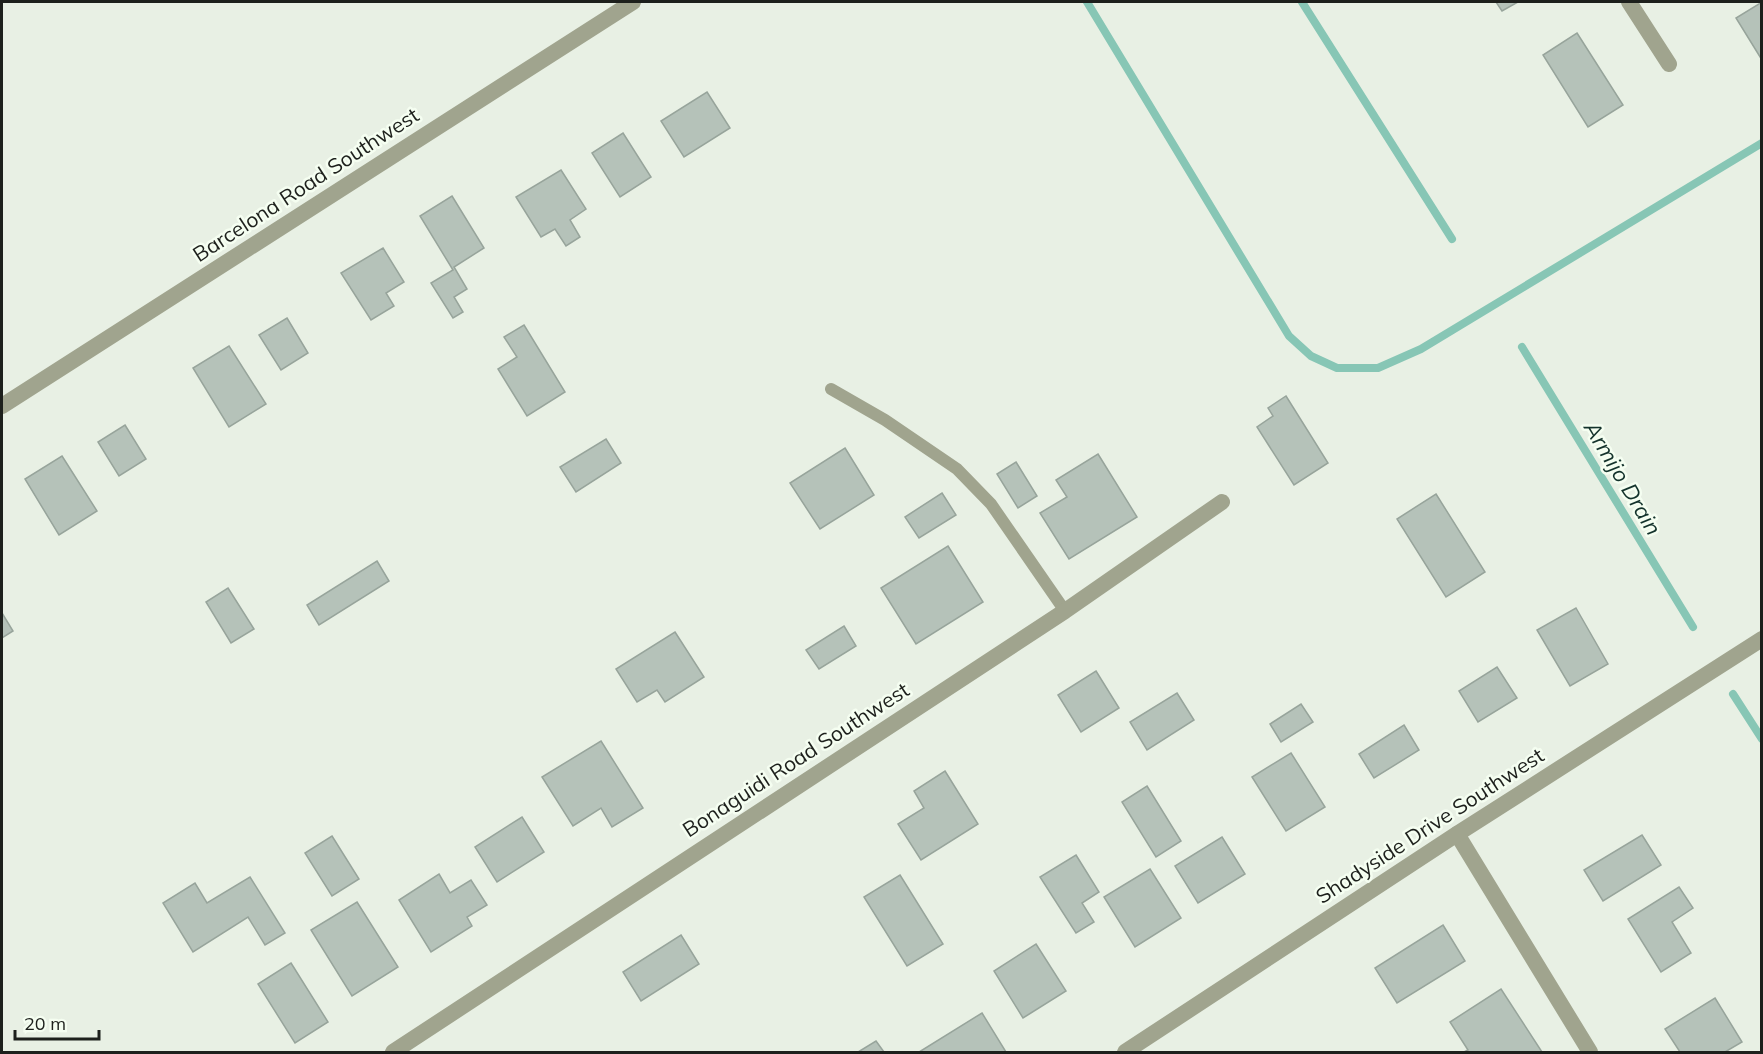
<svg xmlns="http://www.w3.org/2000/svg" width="1763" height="1054" viewBox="0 0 1763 1054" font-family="Mulish,sans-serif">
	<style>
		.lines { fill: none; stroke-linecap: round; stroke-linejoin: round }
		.stream { stroke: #87c6b5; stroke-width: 8 }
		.building { fill: #b5c2b9; stroke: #97a49b; stroke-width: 1.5 }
		.service { stroke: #a0a48e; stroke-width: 12 }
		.minor { stroke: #a0a48e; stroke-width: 16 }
		.tertiary { stroke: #a0a48e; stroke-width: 16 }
		.labels { text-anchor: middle; stroke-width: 5; stroke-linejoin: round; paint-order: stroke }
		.street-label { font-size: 21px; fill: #1d201c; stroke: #f5fef1 }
		.water-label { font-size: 22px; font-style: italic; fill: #13322b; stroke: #f5fef1 }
	</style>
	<rect width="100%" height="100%" fill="#e8f0e4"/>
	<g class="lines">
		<!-- stream -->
		<g class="stream">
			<polyline points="1087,2 1289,336 1311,356 1337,368 1378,368 1421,349 1762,143"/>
			<polyline points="1302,2 1452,239"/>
			<polyline points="1522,347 1693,627"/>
			<polyline points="1733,694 1762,739"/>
		</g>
	</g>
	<!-- building -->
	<g class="building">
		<polygon points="1496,2 1518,2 1502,11"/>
		<polygon points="1762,2 1762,60 1736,18"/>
		<polygon points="1577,33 1623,105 1588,127 1543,55"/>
		<polygon points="707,92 730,128 684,157 661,121"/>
		<polygon points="623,133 651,177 620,197 592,153"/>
		<polygon points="561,170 586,209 570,220 580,237 566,246 555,229 541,237 516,197"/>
		<polygon points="452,196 484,248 454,267 467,289 454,297 463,312 453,318 431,283 453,270 420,216"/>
		<polygon points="383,248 404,282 386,293 394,306 371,320 341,273"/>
		<polygon points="287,318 308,353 281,370 259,335"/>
		<polygon points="524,325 565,392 527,416 498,369 517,357 504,337"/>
		<polygon points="229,346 266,404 229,427 193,368"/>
		<polygon points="1286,396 1328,463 1294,485 1257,427 1273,416 1268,408"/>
		<polygon points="125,425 146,459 119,476 98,442"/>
		<polygon points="606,439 621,463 576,492 560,467"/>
		<polygon points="845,448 874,495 820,529 790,483"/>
		<polygon points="1098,454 1137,517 1069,559 1040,513 1067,497 1056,480"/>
		<polygon points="62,456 97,511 59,535 25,479"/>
		<polygon points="1016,462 1037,496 1018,508 997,474"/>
		<polygon points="942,493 956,515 919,538 905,517"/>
		<polygon points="1436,494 1485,572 1446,597 1397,519"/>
		<polygon points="948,546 983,602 916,644 881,588"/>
		<polygon points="377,561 389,581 319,625 307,605"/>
		<polygon points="228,588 254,629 231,643 206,602"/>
		<polygon points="1576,608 1608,664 1570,686 1537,630"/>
		<polygon points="2,613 13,631 2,638"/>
		<polygon points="844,626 856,646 819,669 806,650"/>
		<polygon points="675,632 704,677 665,702 657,690 637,702 616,669"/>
		<polygon points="1497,667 1517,698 1478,722 1459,691"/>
		<polygon points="1096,671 1119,708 1081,732 1058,695"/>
		<polygon points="1177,693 1194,720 1147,750 1130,722"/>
		<polygon points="1301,704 1313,722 1281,742 1270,724"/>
		<polygon points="1404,725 1419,750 1374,778 1359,754"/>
		<polygon points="601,741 643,808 612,827 601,808 573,826 542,777"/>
		<polygon points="1291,753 1325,807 1286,831 1252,777"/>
		<polygon points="945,771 978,824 921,860 898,824 924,808 914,791"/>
		<polygon points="1147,786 1181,841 1156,857 1122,802"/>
		<polygon points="522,817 544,852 497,882 475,847"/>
		<polygon points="1642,835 1661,865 1603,901 1584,870"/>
		<polygon points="332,836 359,879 332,896 305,853"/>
		<polygon points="1222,837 1245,874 1198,903 1175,866"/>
		<polygon points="1076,855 1099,892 1082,903 1094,922 1076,933 1040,877"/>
		<polygon points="1150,869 1181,918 1135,947 1104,897"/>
		<polygon points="439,874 450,893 471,880 487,905 467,917 472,926 431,952 399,900"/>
		<polygon points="900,875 943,944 907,966 864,897"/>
		<polygon points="250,877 285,933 265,945 248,917 193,952 163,903 195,883 207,903"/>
		<polygon points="1679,887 1693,908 1672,922 1691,953 1661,972 1628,919"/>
		<polygon points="357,902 398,967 352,996 311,930"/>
		<polygon points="1443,925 1465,961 1397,1003 1375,968"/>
		<polygon points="681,935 699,964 641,1001 623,972"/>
		<polygon points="1036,944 1066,991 1023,1018 994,971"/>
		<polygon points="291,963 328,1022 295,1043 258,984"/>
		<polygon points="1501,989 1542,1052 1464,1052 1468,1050 1450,1022"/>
		<polygon points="1715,998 1742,1042 1725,1052 1680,1052 1665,1029"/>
		<polygon points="982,1013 1006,1052 919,1052"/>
		<polygon points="876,1041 884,1052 858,1052"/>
	</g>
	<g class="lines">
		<!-- service -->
		<polyline class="service" points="831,389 885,420 957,469 991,504 1065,611"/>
		<!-- minor -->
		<g class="minor">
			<polyline points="1629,2 1669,64"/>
			<polyline points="1457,834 1590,1052"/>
			<polyline points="393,1052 1065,611 1222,502"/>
			<polyline points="1125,1052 1457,834 1762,639"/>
		</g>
		<!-- tertiary -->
		<polyline class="tertiary" points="2,406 633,2"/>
	</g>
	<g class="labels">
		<!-- street labels -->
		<g class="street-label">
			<text transform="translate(306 185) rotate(-33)" y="7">Barcelona Road Southwest</text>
			<text transform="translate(796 760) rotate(-33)" y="7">Bonaguidi Road Southwest</text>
			<text transform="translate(1430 826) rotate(-33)" y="7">Shadyside Drive Southwest</text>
		</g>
		<!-- water labels -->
		<g class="water-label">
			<text transform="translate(1623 478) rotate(59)" y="8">Armijo Drain</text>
		</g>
	</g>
	<!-- border -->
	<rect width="1763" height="1054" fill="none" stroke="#1d201c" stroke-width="6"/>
	<!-- scale -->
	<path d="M15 1030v9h84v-9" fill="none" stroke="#1d201c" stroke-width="3"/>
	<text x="24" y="1030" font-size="18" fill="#1d201c" stroke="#f5fef1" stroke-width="4.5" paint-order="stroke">20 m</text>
</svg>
